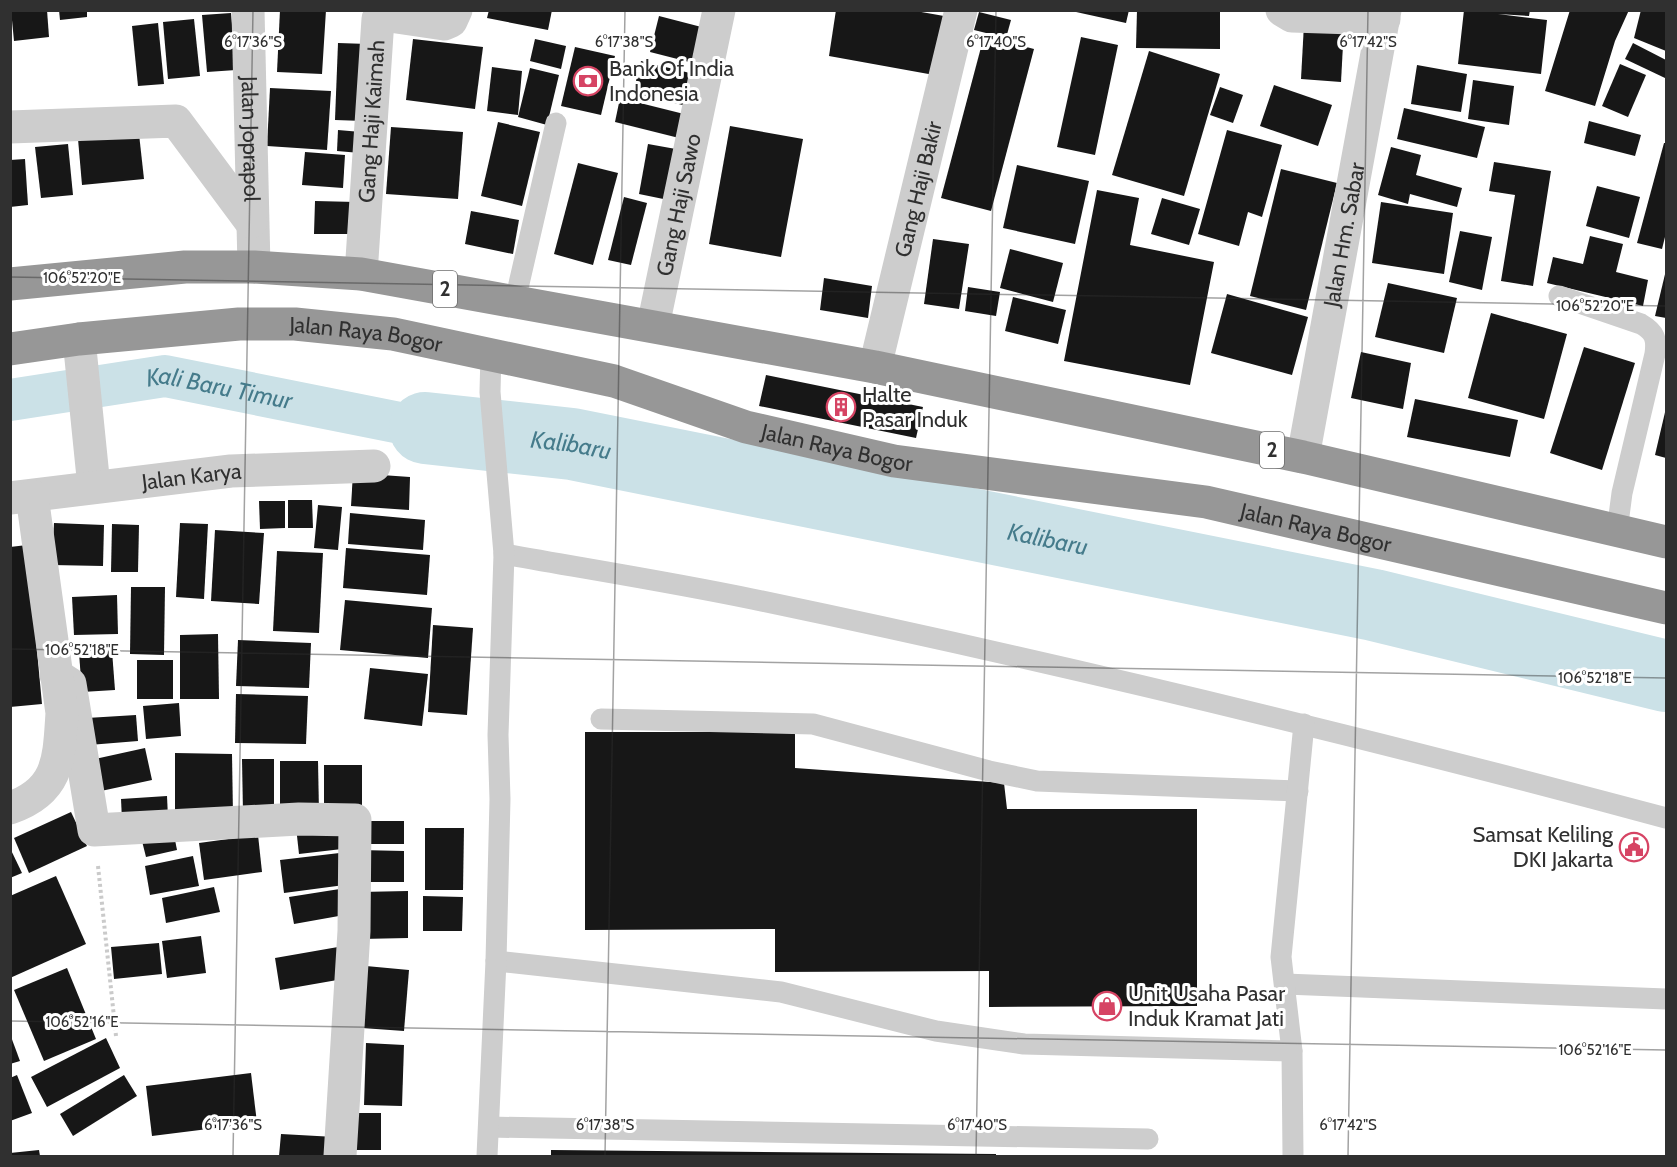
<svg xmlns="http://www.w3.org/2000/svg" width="1677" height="1167" viewBox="0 0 1677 1167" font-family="Cabin,sans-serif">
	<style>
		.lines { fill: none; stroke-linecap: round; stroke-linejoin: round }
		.canal { stroke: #cbe1e7; stroke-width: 42 }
		.river { stroke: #cbe1e7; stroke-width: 72 }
		.building { fill: #171717 }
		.path { stroke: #cacaca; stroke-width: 4; stroke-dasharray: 3 3; stroke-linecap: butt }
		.lane { stroke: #cdcdcd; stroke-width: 21 }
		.street { stroke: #cdcdcd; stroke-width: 33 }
		.highway { stroke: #979797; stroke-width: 33 }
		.ticks { fill: none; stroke: #303030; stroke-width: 1.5; stroke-opacity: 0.45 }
		.labels { text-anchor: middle; stroke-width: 6; stroke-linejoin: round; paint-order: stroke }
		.shield { fill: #fff; stroke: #6e6e6e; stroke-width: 1.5 }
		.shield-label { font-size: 21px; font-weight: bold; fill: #303030 }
		.poi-label { font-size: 22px; fill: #303030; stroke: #fff; text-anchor: start }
		.street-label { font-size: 22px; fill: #303030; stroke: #fff }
		.water-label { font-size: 24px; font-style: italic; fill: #457b8b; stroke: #fff }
		.ticks-label { font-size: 15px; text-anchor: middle; fill: #303030; stroke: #fff; stroke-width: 6; stroke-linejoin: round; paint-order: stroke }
	</style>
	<rect width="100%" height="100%" fill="#fff"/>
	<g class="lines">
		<!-- canal -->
		<path class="canal" id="s1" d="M10,400L165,376L425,428"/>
		<!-- river -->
		<path class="river" id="s2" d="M425,428L572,444L1374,605L1666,676"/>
	</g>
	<!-- building -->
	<g class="building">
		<polygon points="11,10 47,10 49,37 14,41"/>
		<polygon points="59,10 87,10 87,17 60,20"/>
		<polygon points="280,10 326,10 322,74 277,72"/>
		<polygon points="489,10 552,10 548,30 487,18"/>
		<polygon points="836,10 910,10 944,16 934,75 829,56"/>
		<polygon points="1067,10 1129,10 1126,23"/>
		<polygon points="1137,10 1220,10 1220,49 1136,48"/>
		<polygon points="1464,10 1530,10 1529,16 1498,14 1547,20 1541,74 1458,64"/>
		<polygon points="1570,10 1629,10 1615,41 1595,106 1545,91"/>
		<polygon points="1641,10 1666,10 1666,51 1634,38"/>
		<polygon points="979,12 1011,20 1006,38 974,30"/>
		<polygon points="231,13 236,70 207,72 202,15"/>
		<polygon points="659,16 713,30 705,66 650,52"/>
		<polygon points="194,19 200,76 168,79 163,22"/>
		<polygon points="158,23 164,84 138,86 132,26"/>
		<polygon points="1304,24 1344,26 1341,82 1301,79"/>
		<polygon points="984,36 1034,49 991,211 941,198"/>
		<polygon points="1081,37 1118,45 1095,155 1057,147"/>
		<polygon points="413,39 483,47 475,109 406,100"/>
		<polygon points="535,39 566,46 561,69 530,61"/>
		<polygon points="338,43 368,44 364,121 335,120"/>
		<polygon points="1633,43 1666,60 1665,78 1625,59"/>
		<polygon points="575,47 615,56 601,115 561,106"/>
		<polygon points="1149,51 1220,74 1184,196 1112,175"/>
		<polygon points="641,61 698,75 691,107 633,93"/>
		<polygon points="1620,64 1646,75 1628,117 1602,106"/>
		<polygon points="1417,65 1467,74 1461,112 1411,104"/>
		<polygon points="492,67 522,71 518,115 487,111"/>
		<polygon points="530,68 559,75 547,125 518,117"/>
		<polygon points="1473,80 1514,86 1509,125 1468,119"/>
		<polygon points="1274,85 1332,105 1318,146 1260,126"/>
		<polygon points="1220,87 1243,95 1233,123 1210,115"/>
		<polygon points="270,88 331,91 327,150 267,146"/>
		<polygon points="620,98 692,116 687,140 615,122"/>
		<polygon points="1404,108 1485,127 1477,158 1397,139"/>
		<polygon points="1589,121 1641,135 1635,156 1584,143"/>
		<polygon points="498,122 540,132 522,206 481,196"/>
		<polygon points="730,126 803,139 781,257 709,244"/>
		<polygon points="391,127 463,132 458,199 386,194"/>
		<polygon points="338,130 361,132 360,153 337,151"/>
		<polygon points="1227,130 1282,145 1262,217 1248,212 1239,246 1198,234"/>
		<polygon points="139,134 144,179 82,185 78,139"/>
		<polygon points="1664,143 1666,143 1666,233 1662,249 1637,243"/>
		<polygon points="68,144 73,195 41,198 35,147"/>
		<polygon points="648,144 687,151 678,202 639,194"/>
		<polygon points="1391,147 1421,155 1416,175 1462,188 1457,207 1410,194 1408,204 1378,195"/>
		<polygon points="305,152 345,155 343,188 302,185"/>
		<polygon points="25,159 28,205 10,207 10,160"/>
		<polygon points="1494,162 1551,171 1533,286 1501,281 1515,195 1489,191"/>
		<polygon points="578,163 618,173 593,265 554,254"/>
		<polygon points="1017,165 1089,181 1075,244 1003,228"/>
		<polygon points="1281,169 1337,183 1306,310 1250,296"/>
		<polygon points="1597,186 1640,197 1629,238 1586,226"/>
		<polygon points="1097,190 1139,198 1130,245 1214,262 1190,385 1064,361"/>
		<polygon points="624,197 647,203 631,265 608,260"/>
		<polygon points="1162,198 1200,209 1189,245 1151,234"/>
		<polygon points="315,201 356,202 356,234 314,234"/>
		<polygon points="1381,202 1453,213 1444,274 1372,263"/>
		<polygon points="471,211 519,220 513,254 465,244"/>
		<polygon points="1460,231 1492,237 1482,290 1449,282"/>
		<polygon points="1590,236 1623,244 1616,272 1648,280 1643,306 1547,283 1553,257 1583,264"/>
		<polygon points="933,239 969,244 959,309 924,304"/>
		<polygon points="1010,249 1063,263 1053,302 1000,288"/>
		<polygon points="1666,270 1666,318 1655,316"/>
		<polygon points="824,278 872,286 868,318 820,310"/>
		<polygon points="1388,283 1457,298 1444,353 1375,337"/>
		<polygon points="968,287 1000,292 996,316 965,311"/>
		<polygon points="1227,294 1308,317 1292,375 1211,353"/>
		<polygon points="1013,297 1066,310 1058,344 1005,331"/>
		<polygon points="1491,313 1567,334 1544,419 1468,398"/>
		<polygon points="1584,347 1635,363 1602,470 1550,453"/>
		<polygon points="1361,352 1411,363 1403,409 1351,398"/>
		<polygon points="766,375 923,407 916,438 759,406"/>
		<polygon points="1415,399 1518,420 1510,457 1407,437"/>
		<polygon points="1666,408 1666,458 1655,455"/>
		<polygon points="353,473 410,477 409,510 351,506"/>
		<polygon points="288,500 312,500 313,528 288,528"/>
		<polygon points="259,501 285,501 285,528 260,529"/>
		<polygon points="318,505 342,507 338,550 314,548"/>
		<polygon points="350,513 425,520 423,550 348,544"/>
		<polygon points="54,523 104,525 103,566 52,565"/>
		<polygon points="180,523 208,524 204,599 176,597"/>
		<polygon points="112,524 139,525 138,572 111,572"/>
		<polygon points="215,530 264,533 259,604 211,601"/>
		<polygon points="27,545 42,704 10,707 10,547"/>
		<polygon points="346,548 430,555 427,595 343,588"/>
		<polygon points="277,551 323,553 319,633 273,631"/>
		<polygon points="131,587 165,587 164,655 130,654"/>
		<polygon points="117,595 118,634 74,635 72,597"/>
		<polygon points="345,600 432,608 428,658 340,650"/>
		<polygon points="433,625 473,628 467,715 428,712"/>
		<polygon points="218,634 219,699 180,699 180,635"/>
		<polygon points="238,640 311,643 309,688 236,686"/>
		<polygon points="112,651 115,690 82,692 79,653"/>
		<rect x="137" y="660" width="36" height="39"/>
		<polygon points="370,668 428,674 422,726 364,719"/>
		<polygon points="236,694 308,696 306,744 235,743"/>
		<polygon points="179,703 181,736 146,739 143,706"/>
		<polygon points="136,715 138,741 89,745 87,718"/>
		<polygon points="585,732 795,732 795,768 1004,783 1007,809 1197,809 1197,1006 989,1007 989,971 775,972 775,929 585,930"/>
		<polygon points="145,748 152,780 101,791 95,759"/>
		<polygon points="175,753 232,754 233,815 175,816"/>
		<polygon points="242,759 274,759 274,813 243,813"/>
		<polygon points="280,761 318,761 319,812 280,813"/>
		<rect x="324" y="765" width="38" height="51"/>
		<polygon points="167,796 168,818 122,820 121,799"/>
		<polygon points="71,812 87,846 29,873 14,838"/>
		<rect x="359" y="821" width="45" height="23"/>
		<polygon points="338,822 342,849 299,854 296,827"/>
		<polygon points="425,828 464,828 463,890 425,890"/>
		<polygon points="173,830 177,850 146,857 141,837"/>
		<polygon points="258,835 262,872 204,880 199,843"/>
		<polygon points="10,848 22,873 10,878"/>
		<polygon points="359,850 404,851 404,882 359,882"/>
		<polygon points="348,852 352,884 284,893 280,860"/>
		<polygon points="193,856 199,886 150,895 145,866"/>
		<polygon points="56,876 86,944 10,978 10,896"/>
		<polygon points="214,887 220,912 166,923 162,898"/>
		<polygon points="346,888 350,914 294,924 289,897"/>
		<polygon points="408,891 408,938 361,939 360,892"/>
		<polygon points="423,896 463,897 462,931 423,931"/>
		<polygon points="201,936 206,973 167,978 162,941"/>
		<polygon points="159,943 162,974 114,979 111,947"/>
		<polygon points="338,947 343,979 280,990 275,958"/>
		<polygon points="366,966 409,970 404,1031 362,1028"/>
		<polygon points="67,968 96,1039 44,1061 14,990"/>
		<polygon points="10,1034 20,1061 10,1064"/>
		<polygon points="106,1038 120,1068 47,1107 31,1077"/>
		<polygon points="366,1043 404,1045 402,1106 364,1105"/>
		<polygon points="251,1073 257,1123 152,1136 146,1086"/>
		<polygon points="17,1075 32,1113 10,1121 10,1078"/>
		<polygon points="124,1075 137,1096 73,1136 60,1114"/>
		<polygon points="350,1113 381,1113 381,1150 349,1150"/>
		<polygon points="281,1134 335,1137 334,1156 279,1156"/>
		<polygon points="39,1150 40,1156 10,1156 10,1153"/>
		<polygon points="551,1150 996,1154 996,1156 551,1156"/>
	</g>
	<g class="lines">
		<!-- path -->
		<polyline class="path" points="98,866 116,1036"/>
		<!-- lane -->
		<g class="lane">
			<path d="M1559,296L1641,324C1655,332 1657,339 1655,354L1622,493L1617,531"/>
			<polyline points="515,301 556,123"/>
			<path d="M504,554C587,569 670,582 752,599C1059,663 1364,737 1666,818"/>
			<polyline points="601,719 813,724 989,771 1037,781 1298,791"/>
			<polyline points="496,961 781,992 936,1031 1024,1044 1292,1051"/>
			<polyline points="1285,984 1666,999"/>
			<polyline points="489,1127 1148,1139"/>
			<polyline points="487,1156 496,961 500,799 498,735 504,554 490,392 491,353"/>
			<polyline points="1293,1156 1292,1051 1281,957 1304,724"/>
		</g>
		<!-- street -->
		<g class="street">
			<path id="s3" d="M248,10L254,267"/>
			<polyline points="1282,10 1292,16 1384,19"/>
			<polyline points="10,127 176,121 251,222"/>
			<path id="s4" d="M361,274L378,19L383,15L444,24L451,21L456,10"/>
			<path id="s5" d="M653,326L719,10"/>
			<polyline points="79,339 94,487"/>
			<path id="s6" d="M875,367L961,10"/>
			<path id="s7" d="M1303,457L1385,10"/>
			<path id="s8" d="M10,498L231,471L374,466"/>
			<polyline points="56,675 70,684 94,830 299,819 355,820 354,931 340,1156"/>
			<path d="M10,808C60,791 59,758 62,713L32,496"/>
		</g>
		<!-- highway -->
		<g class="highway">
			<polyline points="10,284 185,267 254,267 361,274 875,367 1303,457 1666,542"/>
			<path id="s9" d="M10,349L79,339L239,324H295L393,334L614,381L746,427L894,461L1206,502L1666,608"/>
		</g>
	</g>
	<!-- ticks -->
	<path class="ticks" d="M10,277L1666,306M10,649L1666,678M10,1021L1666,1050M233,1156L253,10M605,1156L625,10M976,1156L996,10M1348,1156L1368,10"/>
	<!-- icons -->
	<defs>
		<g id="bank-ring" transform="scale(1.5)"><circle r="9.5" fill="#fff" stroke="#d64464" stroke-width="1.5"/><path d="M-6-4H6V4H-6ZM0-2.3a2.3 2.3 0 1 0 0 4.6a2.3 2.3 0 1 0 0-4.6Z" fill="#d64464"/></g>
		<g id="building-ring" transform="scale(1.5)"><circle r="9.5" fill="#fff" stroke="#d64464" stroke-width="1.5"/><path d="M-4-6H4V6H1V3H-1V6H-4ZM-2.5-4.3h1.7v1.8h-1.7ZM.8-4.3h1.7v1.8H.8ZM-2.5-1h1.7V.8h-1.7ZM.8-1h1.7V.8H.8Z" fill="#d64464"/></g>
		<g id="civic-ring" transform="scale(1.5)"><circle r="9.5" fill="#fff" stroke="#d64464" stroke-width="1.5"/><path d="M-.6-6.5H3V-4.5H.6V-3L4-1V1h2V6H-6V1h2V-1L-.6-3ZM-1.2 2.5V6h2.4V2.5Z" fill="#d64464"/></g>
		<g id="shop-ring" transform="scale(1.5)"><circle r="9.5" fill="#fff" stroke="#d64464" stroke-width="1.5"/><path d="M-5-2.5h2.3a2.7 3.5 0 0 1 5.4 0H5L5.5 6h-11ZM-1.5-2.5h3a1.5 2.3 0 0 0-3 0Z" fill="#d64464"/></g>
	</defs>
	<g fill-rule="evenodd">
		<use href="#bank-ring" x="588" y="81"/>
		<use href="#building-ring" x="841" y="407"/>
		<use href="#civic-ring" x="1634" y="847"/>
		<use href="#shop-ring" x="1107" y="1006"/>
	</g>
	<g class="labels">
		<!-- shield labels -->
		<g class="shield">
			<rect x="433" y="271" width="24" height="36" rx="4.5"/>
			<rect x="1260" y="432" width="24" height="36" rx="4.5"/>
		</g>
		<g class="shield-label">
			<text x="445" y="296">2</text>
			<text x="1272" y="457">2</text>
		</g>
		<!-- poi labels -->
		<g class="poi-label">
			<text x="609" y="76">Bank Of India<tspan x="609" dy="25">Indonesia</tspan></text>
			<text x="862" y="402">Halte<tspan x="862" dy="25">Pasar Induk</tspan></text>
			<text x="1613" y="842" text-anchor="end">Samsat Keliling<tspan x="1613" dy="25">DKI Jakarta</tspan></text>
			<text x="1128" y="1001">Unit Usaha Pasar<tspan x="1128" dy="25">Induk Kramat Jati</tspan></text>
		</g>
		<!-- street labels -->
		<g class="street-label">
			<text dy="8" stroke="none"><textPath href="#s4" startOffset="153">Gang Haji Kaimah</textPath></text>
			<text dy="8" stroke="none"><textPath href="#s3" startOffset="129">Jalan Joprapol</textPath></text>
			<text dy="8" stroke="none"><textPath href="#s6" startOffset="183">Gang Haji Bakir</textPath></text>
			<text dy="8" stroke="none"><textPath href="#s5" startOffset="124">Gang Haji Sawo</textPath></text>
			<text dy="8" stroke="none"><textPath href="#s7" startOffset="226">Jalan Hm. Sabar</textPath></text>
			<text dy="8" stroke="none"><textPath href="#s9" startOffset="358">Jalan Raya Bogor</textPath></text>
			<text dy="8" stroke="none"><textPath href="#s9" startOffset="844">Jalan Raya Bogor</textPath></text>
			<text dy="8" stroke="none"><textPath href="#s8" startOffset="183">Jalan Karya</textPath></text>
			<text dy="8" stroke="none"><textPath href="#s9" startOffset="1330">Jalan Raya Bogor</textPath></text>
		</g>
		<!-- water labels -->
		<g class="water-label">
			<text dy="8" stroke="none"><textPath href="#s1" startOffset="212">Kali Baru Timur</textPath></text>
			<text dy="8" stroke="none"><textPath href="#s2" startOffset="147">Kalibaru</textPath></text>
			<text dy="8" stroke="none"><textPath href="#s2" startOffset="633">Kalibaru</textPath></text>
		</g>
	</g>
	<g class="ticks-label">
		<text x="253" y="47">6°17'36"S</text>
		<text x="624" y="47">6°17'38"S</text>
		<text x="996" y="47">6°17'40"S</text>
		<text x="1368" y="47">6°17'42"S</text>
		<text x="82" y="283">106°52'20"E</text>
		<text x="1595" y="311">106°52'20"E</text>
		<text x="82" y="655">106°52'18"E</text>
		<text x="1595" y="683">106°52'18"E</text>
		<text x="82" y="1027">106°52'16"E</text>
		<text x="1595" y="1055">106°52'16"E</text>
		<text x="233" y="1130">6°17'36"S</text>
		<text x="605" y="1130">6°17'38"S</text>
		<text x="977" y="1130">6°17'40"S</text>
		<text x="1348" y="1130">6°17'42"S</text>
	</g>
	<!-- border -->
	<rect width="1677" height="1167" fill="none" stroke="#303030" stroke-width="24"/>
</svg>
